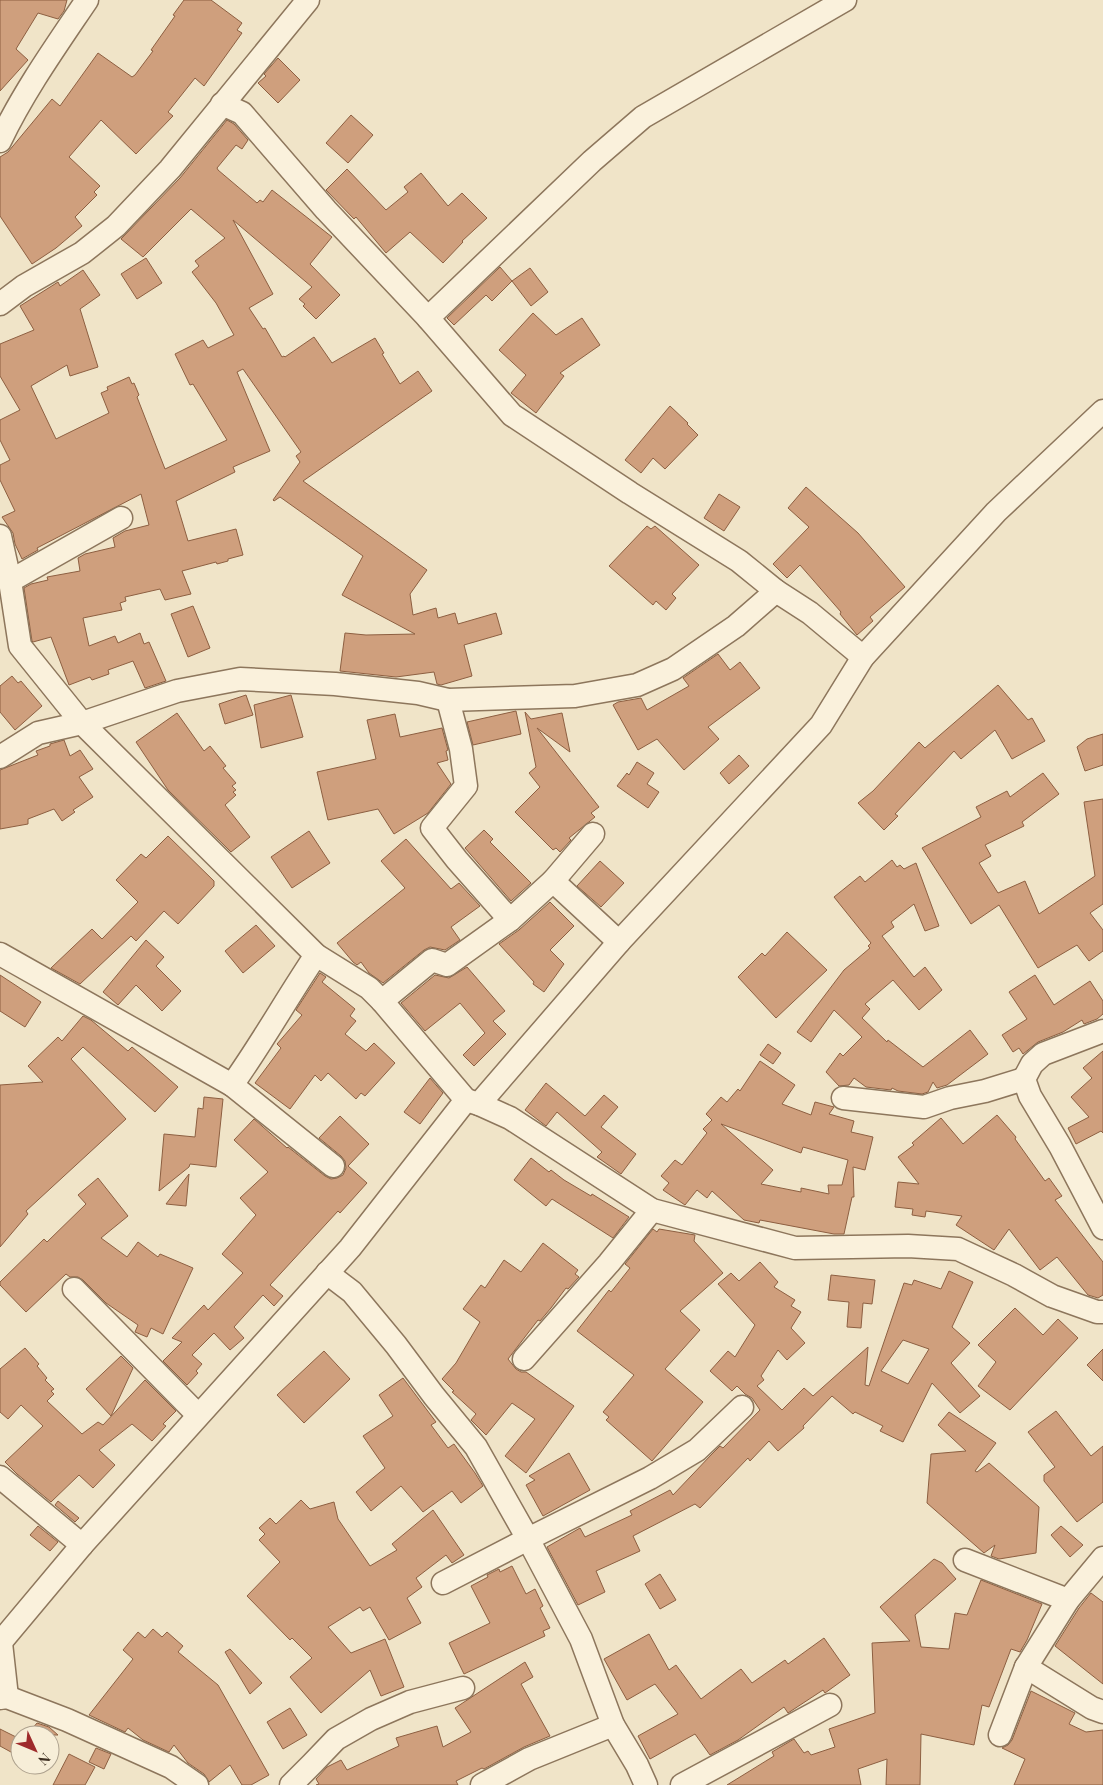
<svg xmlns="http://www.w3.org/2000/svg" width="1103" height="1785" viewBox="0 0 1103 1785" font-family="'Playfair Display',serif">
	<style>
		.building { fill: #cf9f7d; stroke: #8d5f41; fill-rule: evenodd }
		.lines { fill: none; stroke-linecap: round; stroke-linejoin: round }
		.minor-casing { stroke: #8d765c; stroke-width: 25 }
		.minor { stroke: #faf1dc; stroke-width: 22 }
	</style>
	<rect width="100%" height="100%" fill="#f0e4c8"/>
	<!-- building -->
	<g class="building">
		<polygon points="0,0 67,0 64,11 58,19 38,13 16,49 28,60 0,91"/>
		<polygon points="184,0 211,0 242,23 237,30 242,33 204,86 195,78 168,112 173,116 136,154 101,120 69,157 100,186 94,192 97,195 75,217 82,226 56,248 32,264 0,216 0,157 8,152 52,99 60,106 98,53 132,77 135,75 153,51 151,50 175,16 173,15"/>
		<polygon points="278,58 300,80 278,103 258,83 266,76 264,74"/>
		<polygon points="351,115 373,135 348,163 326,143"/>
		<polygon points="227,120 234,124 248,140 242,149 236,145 217,168 218,170 257,203 260,200 263,202 272,190 332,237 310,264 340,295 316,319 303,306 305,304 299,299 312,287 233,220 273,294 249,308 263,329 265,328 282,357 284,356 285,357 314,337 332,363 375,338 384,353 382,354 400,384 418,371 432,391 303,481 427,570 410,594 413,615 436,608 438,618 455,613 458,624 496,613 502,634 464,645 472,676 441,685 437,684 434,672 396,677 340,671 345,633 366,635 415,634 342,595 363,556 280,497 274,501 273,500 300,462 296,456 301,452 243,369 237,372 270,451 233,467 235,472 176,501 188,541 236,529 243,555 228,559 228,561 217,564 216,562 182,571 191,594 165,600 160,589 125,597 126,601 120,603 122,610 83,618 89,646 115,636 118,643 140,633 144,644 149,642 166,681 145,688 133,661 108,670 109,674 92,680 90,677 69,685 51,637 33,642 32,641 24,588 31,584 48,580 47,577 80,571 78,558 85,554 115,547 113,538 125,531 149,525 141,494 37,548 38,550 22,559 15,544 13,533 2,517 15,511 0,480 0,465 10,460 0,440 0,420 20,410 0,376 0,344 34,330 20,306 58,282 60,286 83,270 100,295 80,309 98,367 70,376 67,365 31,386 56,439 109,413 101,393 108,390 107,387 129,377 132,384 134,383 139,395 137,397 165,469 227,440 193,384 190,385 175,354 203,340 208,348 234,335 216,303 192,272 199,266 195,261 225,238 191,209 143,257 121,239 180,178"/>
		<polygon points="347,169 386,210 408,192 404,187 421,173 448,206 462,193 487,218 462,241 463,242 443,263 410,232 386,253 356,217 354,219 326,190"/>
		<polygon points="146,258 162,283 137,299 121,274"/>
		<polygon points="500,267 512,281 530,268 548,292 531,306 512,281 492,301 486,295 454,325 447,318"/>
		<polygon points="533,313 556,335 582,318 600,345 560,373 564,376 536,413 511,393 526,375 499,350"/>
		<polygon points="670,406 688,423 687,424 698,435 665,469 653,458 641,473 625,460"/>
		<polygon points="806,487 858,533 905,587 870,617 873,621 857,635 840,614 841,612 800,565 787,578 773,564 809,527 788,508"/>
		<polygon points="719,494 740,507 724,531 704,518"/>
		<polygon points="647,526 651,529 655,526 699,565 672,594 676,598 666,610 656,601 653,605 609,566"/>
		<polygon points="193,606 210,648 188,657 171,614"/>
		<polygon points="718,654 730,670 740,662 760,688 708,727 719,739 684,770 657,739 638,750 613,705 618,702 641,698 647,710 689,686 683,678"/>
		<polygon points="12,676 18,683 21,681 42,706 15,730 0,712 0,686"/>
		<polygon points="998,685 1028,720 1032,718 1045,741 1012,759 995,730 961,759 954,751 895,814 898,816 884,830 858,803 873,791 919,742 925,748"/>
		<polygon points="246,695 253,715 225,724 219,704"/>
		<polygon points="291,695 303,737 261,748 254,705"/>
		<polygon points="516,711 521,734 473,745 467,722"/>
		<polygon points="525,712 531,719 562,713 570,752 537,728 599,807 591,813 595,817 569,838 571,840 560,852 556,848 553,850 515,812 540,787 529,773 536,767"/>
		<polygon points="177,713 204,751 210,746 226,766 223,768 236,783 232,786 236,790 233,792 236,795 225,805 250,837 231,852 168,790 136,742"/>
		<polygon points="395,714 400,737 442,728 448,750 446,751 448,760 437,763 451,784 428,813 394,834 378,809 328,820 317,772 376,759 367,720"/>
		<polygon points="1103,734 1103,765 1085,771 1077,747 1087,739"/>
		<polygon points="64,740 70,756 80,750 93,769 79,777 93,797 73,810 75,812 62,821 54,809 28,819 28,824 0,829 0,770 38,755 36,751 50,746 50,744"/>
		<polygon points="739,755 749,766 729,784 720,773"/>
		<polygon points="637,762 654,773 647,784 659,792 648,808 617,786 627,773 629,775"/>
		<polygon points="1043,773 1059,794 1022,822 1024,826 985,845 991,856 979,863 998,893 1025,881 1039,914 1095,876 1084,802 1103,799 1103,904 1090,913 1103,930 1103,951 1089,961 1077,945 1038,968 999,905 971,924 922,848 981,817 976,807 1007,791 1010,797"/>
		<polygon points="484,830 493,839 490,842 531,883 511,901 465,848"/>
		<polygon points="309,831 330,863 292,888 271,857"/>
		<polygon points="168,836 214,881 214,886 178,924 164,911 136,941 131,936 80,984 51,968 92,929 102,939 138,902 116,880 141,854 146,858"/>
		<polygon points="406,839 451,889 459,883 480,906 451,927 460,940 445,950 430,947 424,950 383,983 369,973 361,962 357,965 353,962 337,943 405,888 381,861"/>
		<polygon points="892,860 897,867 900,865 904,869 916,863 939,926 925,931 914,904 891,922 894,927 882,936 914,977 925,967 942,990 919,1010 893,980 865,1004 870,1009 862,1018 887,1042 888,1040 923,1067 970,1030 988,1054 947,1085 937,1088 933,1082 928,1092 922,1094 898,1091 892,1088 891,1090 866,1087 854,1078 849,1085 839,1086 826,1072 840,1053 843,1056 862,1037 834,1010 811,1042 797,1032 844,970 870,948 868,946 871,943 834,897 860,876 865,882"/>
		<polygon points="600,861 624,883 601,907 577,886"/>
		<polygon points="550,902 574,926 550,950 564,964 544,992 533,984 534,982 499,944 519,930"/>
		<polygon points="256,925 275,946 243,973 225,951"/>
		<polygon points="787,932 827,970 776,1018 738,977 762,953 765,956"/>
		<polygon points="146,940 164,957 156,966 181,991 162,1011 136,985 118,1005 103,992"/>
		<polygon points="467,967 505,1011 493,1021 506,1034 474,1066 463,1055 485,1033 460,1003 425,1031 401,1003 435,975 449,978"/>
		<polygon points="320,973 326,977 322,982 355,1009 350,1016 356,1021 345,1034 366,1051 374,1043 395,1063 365,1096 361,1093 356,1099 328,1073 321,1081 315,1075 290,1109 255,1083 281,1048 277,1044 302,1015 296,1010"/>
		<polygon points="0,975 41,1002 25,1027 0,1011"/>
		<polygon points="1035,975 1054,1005 1090,981 1103,1001 1103,1014 1097,1019 1084,1024 1082,1020 1063,1032 1038,1042 1023,1054 1019,1048 1013,1052 1002,1035 1027,1019 1009,992"/>
		<polygon points="83,1016 91,1020 128,1051 132,1047 178,1087 155,1112 83,1047 71,1059 126,1119 26,1211 28,1214 0,1247 0,1085 43,1082 28,1066 58,1037 62,1041"/>
		<polygon points="768,1044 781,1053 773,1064 760,1055"/>
		<polygon points="1103,1051 1103,1133 1101,1131 1076,1144 1068,1128 1089,1117 1071,1097 1092,1078 1083,1068"/>
		<path d="M760,1061L795,1085L782,1104L811,1115L815,1102L834,1107L829,1114L854,1121L851,1132L873,1137L865,1170L853,1167L854,1197H852L844,1234H834L760,1220L759,1223L744,1220L712,1191L707,1198L697,1190L685,1205L663,1190L669,1183L661,1176L675,1160L682,1165L707,1133L703,1129L712,1120L706,1114L721,1097L727,1102L738,1089L740,1091ZM721,1124L801,1153L803,1147L848,1160L842,1185H828L829,1194L801,1188V1192L761,1184L773,1170Z"/>
		<polygon points="430,1078 443,1093 420,1124 404,1112"/>
		<polygon points="546,1083 585,1116 604,1095 618,1107 601,1127 636,1154 621,1174 597,1157 602,1152 557,1112 546,1126 525,1110"/>
		<polygon points="204,1097 223,1099 216,1167 190,1164 189,1167 159,1191 164,1134 195,1137 198,1108 203,1109"/>
		<polygon points="997,1115 1016,1137 1015,1139 1045,1181 1049,1178 1062,1196 1055,1200 1103,1262 1103,1295 1098,1298 1088,1295 1057,1257 1040,1270 1009,1229 994,1250 956,1225 962,1216 926,1211 925,1217 912,1215 913,1209 895,1207 898,1182 919,1184 898,1157 914,1145 912,1143 941,1118 963,1144"/>
		<polygon points="340,1116 369,1144 348,1166 367,1183 340,1213 338,1211 270,1285 283,1296 274,1306 263,1295 234,1327 244,1338 230,1350 214,1333 192,1355 202,1364 196,1371 198,1373 187,1385 163,1361 182,1342 172,1338 204,1305 208,1310 243,1273 222,1254 256,1215 240,1198 268,1172 234,1140 254,1119 287,1148 288,1147 325,1176 331,1179 337,1178 343,1175 346,1168 345,1161 341,1156 319,1138"/>
		<polygon points="531,1158 549,1172 551,1170 564,1180 591,1196 592,1194 629,1217 613,1238 552,1199 546,1206 514,1180"/>
		<polygon points="189,1174 186,1206 166,1204"/>
		<polygon points="98,1178 128,1216 101,1238 127,1257 138,1242 158,1257 160,1254 193,1268 163,1334 151,1328 147,1337 135,1332 138,1325 106,1303 83,1280 78,1277 70,1277 66,1274 26,1312 0,1285 0,1282 44,1239 47,1242 86,1204 78,1195"/>
		<polygon points="653,1229 657,1232 659,1229 695,1235 694,1241 723,1273 680,1311 700,1330 665,1369 703,1402 652,1461 606,1420 609,1417 603,1412 634,1375 577,1331 609,1290 611,1292 630,1268 625,1264"/>
		<polygon points="543,1243 578,1270 575,1274 579,1277 568,1289 566,1288 551,1308 540,1321 538,1320 508,1359 516,1369 521,1372 526,1372 574,1406 526,1473 505,1456 535,1419 512,1403 486,1435 471,1420 476,1414 452,1392 454,1391 442,1379 456,1363 480,1322 463,1309 481,1285 485,1288 504,1260 521,1272"/>
		<path d="M760,1262L778,1282L774,1287L795,1300L791,1306L801,1312L791,1328L805,1343L787,1360L778,1350L761,1376L764,1380L757,1386L782,1410L804,1388L813,1396L868,1347L865,1385L869,1386L904,1283L912,1285L914,1280L941,1289L949,1271L973,1282L952,1327L970,1343L951,1363L980,1396L960,1413L932,1383L903,1442L880,1431L883,1426L855,1412L853,1414L832,1396L803,1426L804,1428L778,1451L769,1441L750,1461L748,1458L700,1508L695,1504L633,1536L640,1551L596,1571L605,1592L578,1605L547,1547L580,1528L585,1537L632,1515L630,1511L670,1490L673,1495L711,1455L720,1446L723,1448L760,1410L752,1398L745,1394L737,1386L732,1391L710,1371L728,1351L735,1357L755,1325L718,1284L731,1273L739,1281ZM903,1340L929,1349L908,1384L881,1371Z"/>
		<polygon points="831,1275 875,1280 872,1304 863,1303 861,1328 847,1327 849,1302 828,1300"/>
		<polygon points="1015,1308 1043,1335 1058,1319 1078,1338 1010,1410 978,1386 996,1362 978,1345"/>
		<polygon points="25,1348 39,1364 37,1366 47,1378 45,1380 54,1389 51,1391 54,1394 47,1401 82,1434 98,1422 103,1425 145,1380 176,1411 163,1424 166,1426 152,1441 132,1424 99,1450 115,1465 93,1488 79,1475 51,1502 17,1474 5,1462 43,1426 21,1405 8,1419 0,1412 0,1369"/>
		<polygon points="1103,1349 1103,1381 1087,1365"/>
		<polygon points="324,1351 350,1379 304,1423 277,1395"/>
		<polygon points="121,1356 133,1368 111,1416 86,1389"/>
		<polygon points="403,1378 436,1422 431,1425 448,1448 454,1444 475,1473 483,1486 461,1503 452,1491 423,1512 401,1486 371,1511 356,1492 385,1468 363,1436 393,1416 379,1395"/>
		<polygon points="1056,1411 1091,1456 1103,1446 1103,1502 1077,1522 1044,1481 1044,1475 1055,1467 1028,1432"/>
		<polygon points="949,1412 996,1443 975,1471 977,1472 989,1463 1039,1507 1036,1553 999,1559 991,1556 995,1545 984,1553 927,1503 931,1454 966,1451 938,1425"/>
		<polygon points="569,1453 590,1490 543,1516 526,1485 535,1480 529,1476"/>
		<polygon points="301,1500 310,1509 334,1502 338,1519 370,1566 397,1550 392,1544 433,1510 464,1555 452,1563 446,1555 416,1578 422,1587 407,1598 421,1623 389,1640 370,1607 363,1611 360,1607 328,1627 351,1653 385,1639 404,1687 381,1696 370,1670 321,1713 290,1677 312,1658 292,1638 290,1640 247,1596 280,1562 259,1540 265,1534 259,1528 270,1518 276,1524"/>
		<polygon points="58,1501 79,1518 75,1522 55,1505"/>
		<polygon points="38,1526 58,1542 50,1551 30,1535"/>
		<polygon points="1061,1526 1083,1545 1070,1557 1051,1535"/>
		<polygon points="934,1559 942,1563 956,1579 915,1615 921,1647 949,1649 955,1613 967,1615 981,1580 1042,1604 1027,1640 1020,1652 1011,1649 989,1707 982,1705 974,1745 921,1734 920,1785 886,1785 887,1759 858,1769 861,1785 727,1785 774,1756 772,1752 794,1739 804,1753 808,1751 811,1755 835,1747 829,1729 875,1713 872,1643 910,1641 880,1607"/>
		<polygon points="512,1566 526,1594 535,1589 543,1606 540,1608 550,1628 543,1631 545,1636 464,1674 449,1643 490,1623 471,1586 488,1577 487,1575 499,1569 500,1572"/>
		<polygon points="660,1574 676,1600 660,1609 645,1584"/>
		<polygon points="1091,1593 1103,1602 1103,1684 1055,1646 1079,1608"/>
		<polygon points="153,1629 162,1637 167,1632 183,1646 178,1652 218,1685 269,1775 251,1785 242,1785 230,1765 209,1782 204,1774 188,1763 174,1745 169,1752 143,1740 128,1728 125,1732 89,1715 133,1659 123,1650 138,1632 145,1638"/>
		<polygon points="649,1634 669,1670 676,1665 701,1699 741,1669 752,1683 785,1660 788,1664 824,1638 850,1675 825,1693 823,1690 788,1713 784,1707 738,1740 710,1755 695,1734 650,1759 638,1736 678,1714 655,1684 627,1700 604,1659"/>
		<polygon points="230,1649 262,1683 250,1694 225,1652"/>
		<polygon points="525,1662 533,1677 521,1684 550,1736 524,1747 484,1769 482,1768 456,1781 458,1785 316,1785 319,1784 316,1779 327,1767 341,1760 347,1770 399,1746 396,1738 437,1726 443,1747 471,1732 455,1708"/>
		<polygon points="1031,1691 1075,1713 1069,1724 1086,1732 1103,1730 1103,1785 1014,1785 1025,1759 1002,1748 1008,1745 1012,1740"/>
		<polygon points="290,1708 307,1735 283,1749 267,1722"/>
		<polygon points="37,1723 49,1727 58,1735 27,1735"/>
		<polygon points="0,1729 20,1739 20,1757 0,1746"/>
		<polygon points="96,1748 111,1754 104,1769 89,1762"/>
		<polygon points="69,1754 95,1767 85,1785 53,1785"/>
	</g>
	<g class="lines">
		<!-- minor casing -->
		<g class="minor-casing">
			<g id="minor">
				<polyline points="222,104 242,113 326,210 428,318 512,415 630,493 739,561 776,591 810,613 863,657"/>
				<path d="M0,141C24,91 56,46 87,0"/>
				<polyline points="0,304 24,286 82,253 116,226 170,169 308,0"/>
				<polyline points="428,318 592,161 643,117 845,0"/>
				<polyline points="0,536 10,581 20,646 82,723 316,955 369,988 382,1001 466,1100"/>
				<polyline points="10,581 121,518"/>
				<polyline points="448,700 461,749 466,786 432,828 457,860 510,920"/>
				<polyline points="0,757 38,733 82,723 177,691 240,679 335,684 418,693 448,700 575,696 637,685 673,669 736,626 776,591"/>
				<polyline points="553,881 619,942"/>
				<path d="M0,954L232,1085C262,1043 287,998 316,955"/>
				<polyline points="382,1001 432,960 447,965 510,920 553,881 593,834"/>
				<polyline points="1103,1031 1043,1054 1032,1064 1024,1079 1030,1096 1060,1146 1103,1228"/>
				<polyline points="232,1085 333,1166"/>
				<polyline points="843,1098 924,1107 950,1098 985,1091 1024,1079"/>
				<polyline points="479,1104 510,1118 652,1210 795,1248 908,1246 958,1249 1014,1275 1052,1296 1097,1312 1103,1312"/>
				<polyline points="327,1273 352,1292 396,1345 434,1396 476,1447 528,1539 581,1639 613,1725 637,1765 646,1785"/>
				<polyline points="74,1289 198,1415"/>
				<polyline points="524,1359 609,1263 652,1210"/>
				<polyline points="0,1477 82,1545"/>
				<polyline points="965,1560 1068,1600"/>
				<polyline points="443,1583 528,1539 650,1478 697,1450 742,1407"/>
				<polyline points="0,1643 82,1545 350,1248 466,1100 479,1104 619,942 821,725 863,657 996,512 1103,411"/>
				<polyline points="1,1643 7,1697"/>
				<polyline points="1026,1667 1092,1708 1103,1712"/>
				<polyline points="0,1698 7,1697 67,1720 171,1767 197,1785"/>
				<polyline points="1000,1735 1026,1667 1068,1600 1103,1558"/>
				<polyline points="291,1785 312,1764 336,1739 371,1719 410,1702 463,1688"/>
				<polyline points="482,1785 529,1759 613,1725"/>
				<polyline points="682,1785 830,1705"/>
			</g>
		</g>
		<!-- minor -->
		<use href="#minor" class="minor"/>
	</g>
	<!-- north arrow -->
	<g transform="translate(35 1750) rotate(134)"><circle r="24" fill="#f7eed8" stroke="#ada18e"/>
	<path d="M0-4L9 19L0 12L-9 19Z" fill="#9e2a2b"/>
	<text y="-8" font-size="14" font-weight="bold" text-anchor="middle" fill="#3d2e20">N</text>
	</g>
</svg>
